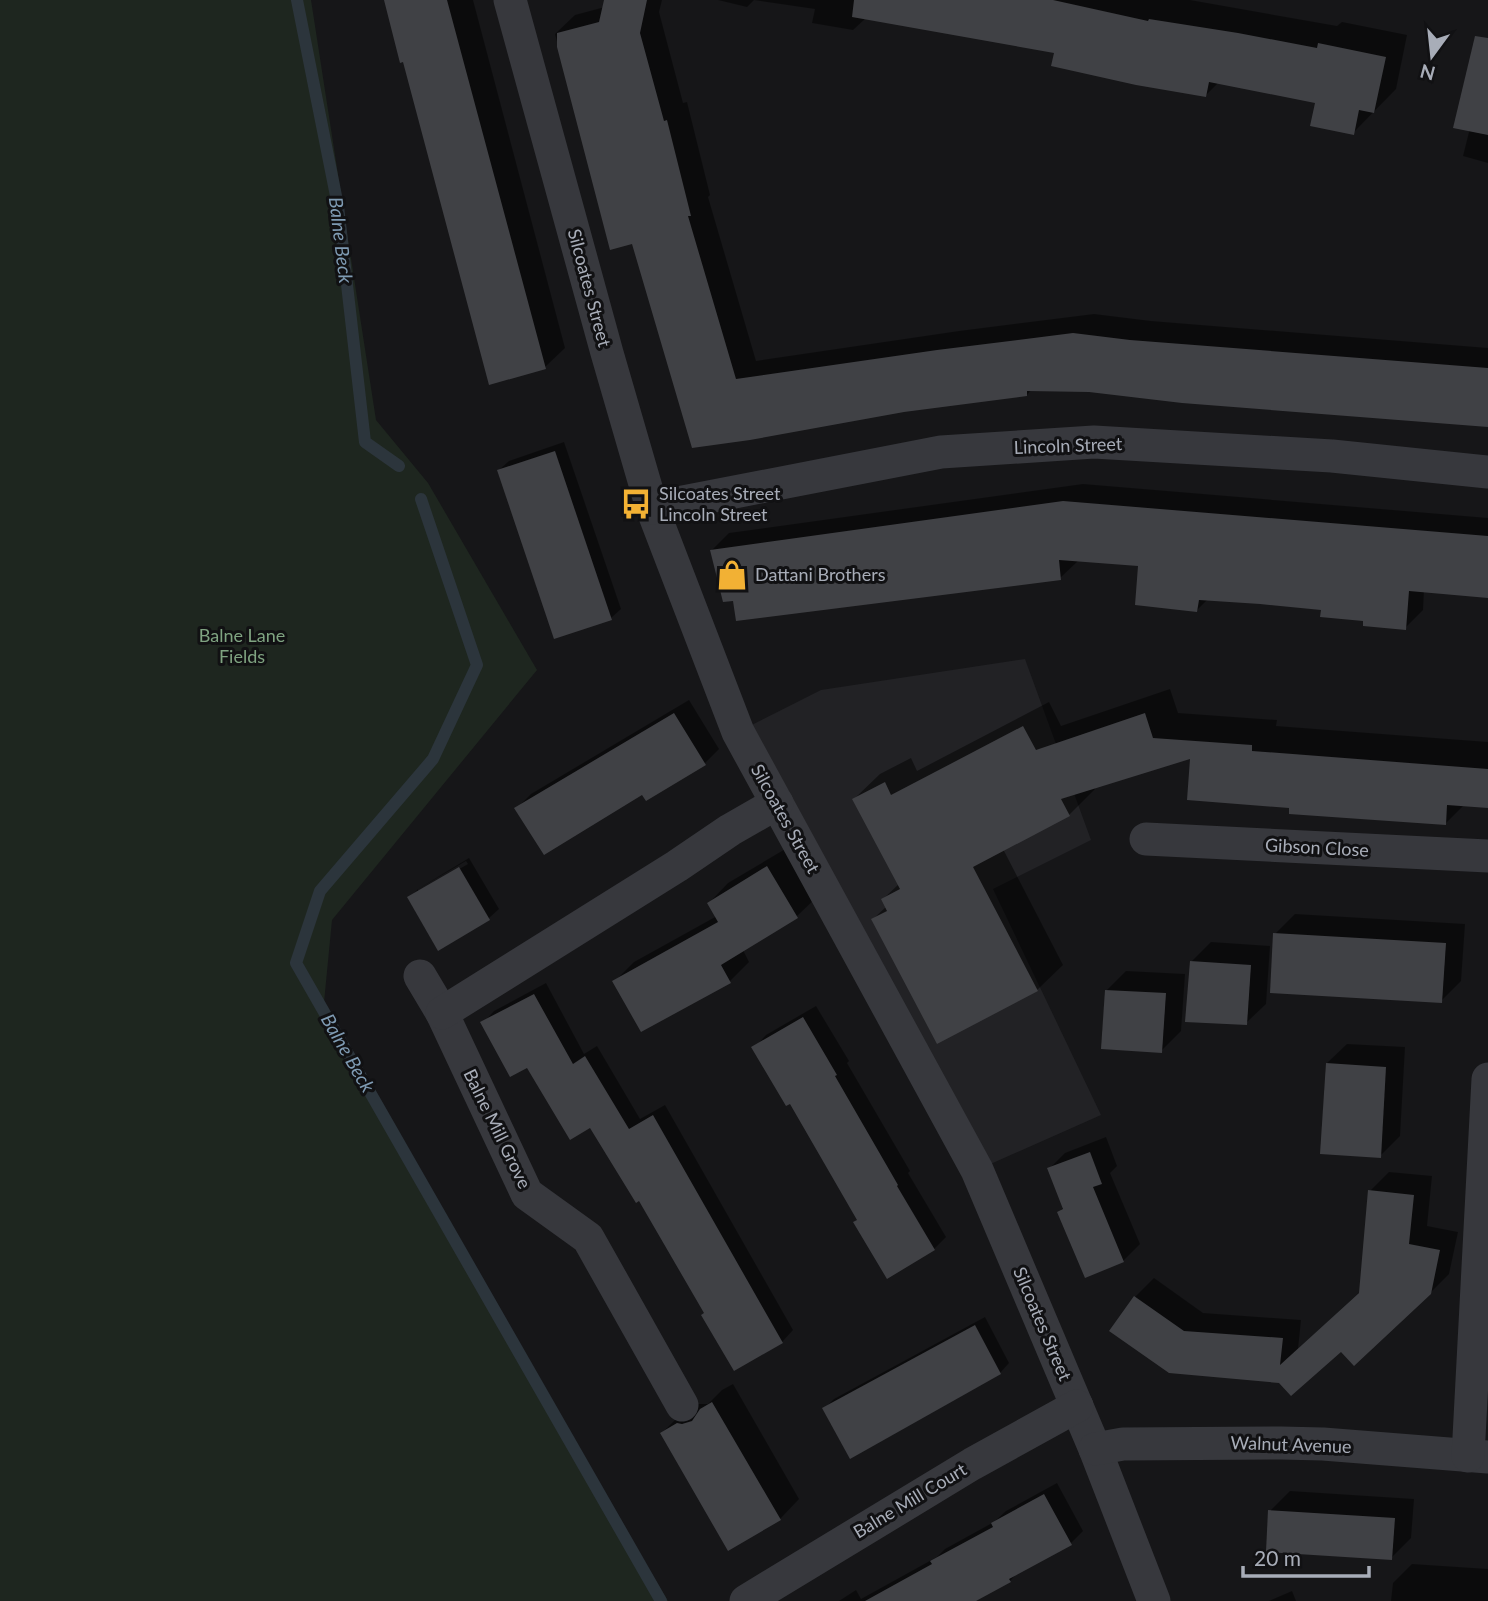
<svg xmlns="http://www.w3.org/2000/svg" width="1488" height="1601" viewBox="0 0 1488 1601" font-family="Lato,sans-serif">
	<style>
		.built { fill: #222225 }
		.green { fill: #1e261f }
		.shadow { fill: #0007 }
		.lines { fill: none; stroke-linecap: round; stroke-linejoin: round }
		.stream { stroke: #2c353c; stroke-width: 12 }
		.building { fill: #404145 }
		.street { stroke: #37383d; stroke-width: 33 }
		.labels { text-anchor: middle; stroke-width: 6; stroke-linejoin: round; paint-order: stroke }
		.street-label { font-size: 18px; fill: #a8adb8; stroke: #111113 }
		.poi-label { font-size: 18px; fill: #a8adb8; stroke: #111113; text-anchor: start }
		.park-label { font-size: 18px; fill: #7fa381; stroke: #111113 }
		.water-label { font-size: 19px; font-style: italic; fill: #7f9bb3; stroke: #111113 }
	</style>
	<rect width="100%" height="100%" fill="#161618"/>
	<!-- built -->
	<polygon class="built" points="1025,659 1091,840 993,889 1101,1115 977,1170 738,732 821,690"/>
	<!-- green -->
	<polygon class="green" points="0,0 311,0 376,420 428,483 537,670 332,920 322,1023 668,1601 0,1601"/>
	<!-- shadow -->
	<g class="shadow">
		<polygon points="385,0 473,0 565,348 545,367 405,60"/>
		<polygon points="631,0 662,0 659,12 683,103 687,102 710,195 708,197 756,361 959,331 1094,314 1151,321 1488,348 1488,426 1089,390 1031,390 1027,395 903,411 693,446 633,242 611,248 555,34 575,15"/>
		<polygon points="718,0 1190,0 1337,26 1342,22 1407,35 1396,89 1353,133 1317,102 1219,82 1206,95 1056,51 866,18 853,30 812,23 815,9 754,0 747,7"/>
		<polygon points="1488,56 1488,163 1463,156"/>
		<polygon points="564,442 621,609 611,618 555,637 499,470 509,461"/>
		<polygon points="1083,484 1488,518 1488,596 1424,590 1423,610 1405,628 1322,609 1208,599 1197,610 1140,564 1078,561 1060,578 735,599 712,550 729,533"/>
		<polygon points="1170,689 1178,713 1277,720 1276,726 1488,742 1488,806 1464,805 1446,823 1291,806 1192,756 1094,787 1095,789 1069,815 1003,849 1063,965 1037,990 873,919 887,906 883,899 899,884 854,799 880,774 911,758 917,771 1049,702 1061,726"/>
		<polygon points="689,700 719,749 705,763 647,799 643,793 517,808 531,794"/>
		<polygon points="787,848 817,897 797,916 743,950 749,962 730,981 614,982 634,962 717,916 709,903 728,883"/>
		<polygon points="469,858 499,909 489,918 439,948 410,898 418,889 418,893 468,864 466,861 418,889"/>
		<polygon points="1295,914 1465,924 1461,981 1441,1001 1275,934"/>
		<polygon points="1211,942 1270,946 1266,1004 1246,1023 1191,962"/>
		<polygon points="1126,971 1185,974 1181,1031 1161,1051 1106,991"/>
		<polygon points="546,983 584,1054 597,1046 640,1119 665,1105 793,1330 782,1342 706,1312 640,1199 591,1125 483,1023 494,1011"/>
		<polygon points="816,1006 849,1061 847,1063 910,1171 908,1173 946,1237 934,1249 858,1219 790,1101 754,1048 766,1035"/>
		<polygon points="1347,1044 1405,1047 1400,1136 1380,1156 1327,1063"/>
		<polygon points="1106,1137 1117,1166 1110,1173 1140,1244 1123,1261 1059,1212 1064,1207 1049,1169 1065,1153"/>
		<polygon points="1389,1172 1432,1176 1427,1226 1458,1232 1449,1274 1430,1293 1341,1349 1280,1381 1111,1330 1135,1297 1154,1278 1203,1313 1301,1320 1298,1349 1360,1292 1370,1191"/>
		<polygon points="985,1317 1009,1363 1000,1373 824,1409 834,1399"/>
		<polygon points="733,1384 799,1499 780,1519 662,1433 682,1413 698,1404 708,1404 722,1390"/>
		<polygon points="1057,1483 1083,1531 1071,1543 1019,1571 1010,1581 973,1601 839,1601 856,1590 861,1599 937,1557 945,1549 994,1522 1006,1511"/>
		<polygon points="1290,1491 1414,1499 1411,1538 1391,1558 1270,1511"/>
		<polygon points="1412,1564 1488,1569 1488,1601 1391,1601 1393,1583"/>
		<polygon points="1292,1591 1296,1601 1269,1601"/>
	</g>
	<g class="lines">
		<!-- stream -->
		<g class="stream">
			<polyline points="297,0 338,206 365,442 399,466"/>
			<polyline points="421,499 477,665 433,759 320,891 296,963 661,1601"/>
		</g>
	</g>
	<!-- building -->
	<g class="building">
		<polygon points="384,0 447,0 546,369 489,385 403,62 400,63"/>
		<polygon points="604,0 647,0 640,33 664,121 667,120 691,216 688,216 736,379 937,350 1073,333 1130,340 1488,368 1488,427 1182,403 1089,392 1027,391 1027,396 904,412 750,440 692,448 632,244 610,250 557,47 557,33 599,22"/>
		<polygon points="854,0 1053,0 1148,21 1149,19 1238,33 1317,48 1318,43 1386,57 1374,113 1359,110 1354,135 1310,126 1315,103 1209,82 1206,97 1136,85 1051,66 1054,53 852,17"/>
		<polygon points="1475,36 1488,38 1488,135 1453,128"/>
		<polygon points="555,451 612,620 554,639 497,470"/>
		<polygon points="1063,501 1488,536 1488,598 1409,591 1406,630 1363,626 1363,621 1320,617 1321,610 1260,604 1199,600 1197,612 1135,605 1138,566 1059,560 1061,580 736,621 733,601 723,602 710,550"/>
		<polygon points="674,713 706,765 646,801 642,795 544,855 514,808"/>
		<polygon points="1145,713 1153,738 1252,745 1252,751 1488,769 1488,808 1447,805 1446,825 1289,814 1289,808 1187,800 1190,759 1061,799 1070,816 973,867 1038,991 937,1044 871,919 887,911 881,899 900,889 852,799 885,782 891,795 1023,726 1036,750"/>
		<polygon points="767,866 798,918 721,965 731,983 641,1032 612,981 718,922 707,903"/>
		<polygon points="459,867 490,920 438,951 407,897"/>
		<polygon points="1273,933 1446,943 1442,1003 1270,993"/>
		<polygon points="1190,961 1251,965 1247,1025 1185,1022"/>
		<polygon points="1105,990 1166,993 1162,1053 1101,1049"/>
		<polygon points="534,994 573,1064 585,1056 629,1129 653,1115 783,1343 734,1371 701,1315 704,1313 639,1201 636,1203 590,1128 570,1140 527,1068 510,1077 480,1022"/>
		<polygon points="803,1017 837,1075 835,1076 898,1185 897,1186 935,1250 887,1279 853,1222 857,1220 790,1104 786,1106 751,1047"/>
		<polygon points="1326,1063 1386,1067 1381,1158 1320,1154"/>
		<polygon points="1090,1152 1102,1184 1093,1187 1124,1262 1085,1278 1057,1212 1063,1209 1047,1168"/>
		<polygon points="1368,1190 1414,1195 1409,1244 1440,1250 1431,1294 1354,1366 1341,1352 1291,1396 1279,1383 1169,1373 1109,1331 1134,1296 1184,1331 1283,1338 1280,1365 1359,1293"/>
		<polygon points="975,1325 1001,1374 850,1459 822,1408"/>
		<polygon points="712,1402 781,1520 728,1551 660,1433 677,1423 682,1424 692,1421 700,1409"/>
		<polygon points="1044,1494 1072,1545 1009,1579 1011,1582 976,1601 865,1601 932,1564 930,1561 993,1527 991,1523"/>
		<polygon points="1268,1510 1395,1518 1392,1560 1266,1552"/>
	</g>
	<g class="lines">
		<!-- street -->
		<g class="street">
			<polyline points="510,0 607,353 652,508 738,732 977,1170 1095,1449 1154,1601"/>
			<polyline points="652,508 941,452 1094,442 1332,456 1488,472"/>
			<polyline points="1146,839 1488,856"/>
			<polyline points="420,976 442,1013 527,1194 588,1238 682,1405"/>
			<polyline points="442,1013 677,866 730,830 777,803"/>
			<polyline points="1095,1449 1123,1444 1281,1443 1323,1444 1488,1457"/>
			<polyline points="1468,1456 1488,1079"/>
			<polyline points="746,1601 972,1464 1077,1406"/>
		</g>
	</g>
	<!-- icons -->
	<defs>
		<g id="bus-bare" transform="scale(2.415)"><path d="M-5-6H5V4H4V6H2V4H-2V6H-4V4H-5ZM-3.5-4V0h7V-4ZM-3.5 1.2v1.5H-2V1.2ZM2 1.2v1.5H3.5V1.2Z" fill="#f2b134" stroke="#111113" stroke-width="2.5" paint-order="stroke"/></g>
		<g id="shop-bare" transform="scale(2.415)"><path d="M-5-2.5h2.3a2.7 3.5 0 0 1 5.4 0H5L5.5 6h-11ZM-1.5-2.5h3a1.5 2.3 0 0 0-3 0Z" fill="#f2b134" stroke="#111113" stroke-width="2.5" paint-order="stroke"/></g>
	</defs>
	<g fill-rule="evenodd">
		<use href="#bus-bare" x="636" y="504"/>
		<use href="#shop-bare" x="732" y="575"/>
	</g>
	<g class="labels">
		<!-- street labels -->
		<g class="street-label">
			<text transform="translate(589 288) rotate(75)" y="6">Silcoates Street</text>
			<text transform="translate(1068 446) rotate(-2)" y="6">Lincoln Street</text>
			<text transform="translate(785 819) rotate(61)" y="6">Silcoates Street</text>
			<text transform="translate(1317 848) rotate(3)" y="6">Gibson Close</text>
			<text transform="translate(497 1129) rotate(64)" y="6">Balne Mill Grove</text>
			<text transform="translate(1042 1324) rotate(67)" y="6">Silcoates Street</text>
			<text transform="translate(1291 1445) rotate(2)" y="6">Walnut Avenue</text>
			<text transform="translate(910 1501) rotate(-31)" y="6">Balne Mill Court</text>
		</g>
		<!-- poi labels -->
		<g class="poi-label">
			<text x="659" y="500">Silcoates Street<tspan x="659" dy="21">Lincoln Street</tspan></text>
			<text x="755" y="581">Dattani Brothers</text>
		</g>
		<!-- park labels -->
		<g class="park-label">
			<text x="242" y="642">Balne Lane<tspan x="242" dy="21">Fields</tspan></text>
		</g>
		<!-- water labels -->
		<g class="water-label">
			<text transform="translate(341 240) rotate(83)" y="7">Balne Beck</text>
			<text transform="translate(348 1053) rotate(60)" y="7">Balne Beck</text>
		</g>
	</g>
	<!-- north arrow -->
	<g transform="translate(1432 56) rotate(195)" stroke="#111113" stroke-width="5" paint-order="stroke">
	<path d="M0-5L12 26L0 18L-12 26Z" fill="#a8adb8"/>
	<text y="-10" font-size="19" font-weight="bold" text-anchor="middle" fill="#a8adb8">N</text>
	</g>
	<!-- scale -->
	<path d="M1243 1566v10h126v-10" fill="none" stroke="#a8adb8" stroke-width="3.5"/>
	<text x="1254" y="1566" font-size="21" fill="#a8adb8" stroke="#111113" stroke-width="5" paint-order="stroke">20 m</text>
</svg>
